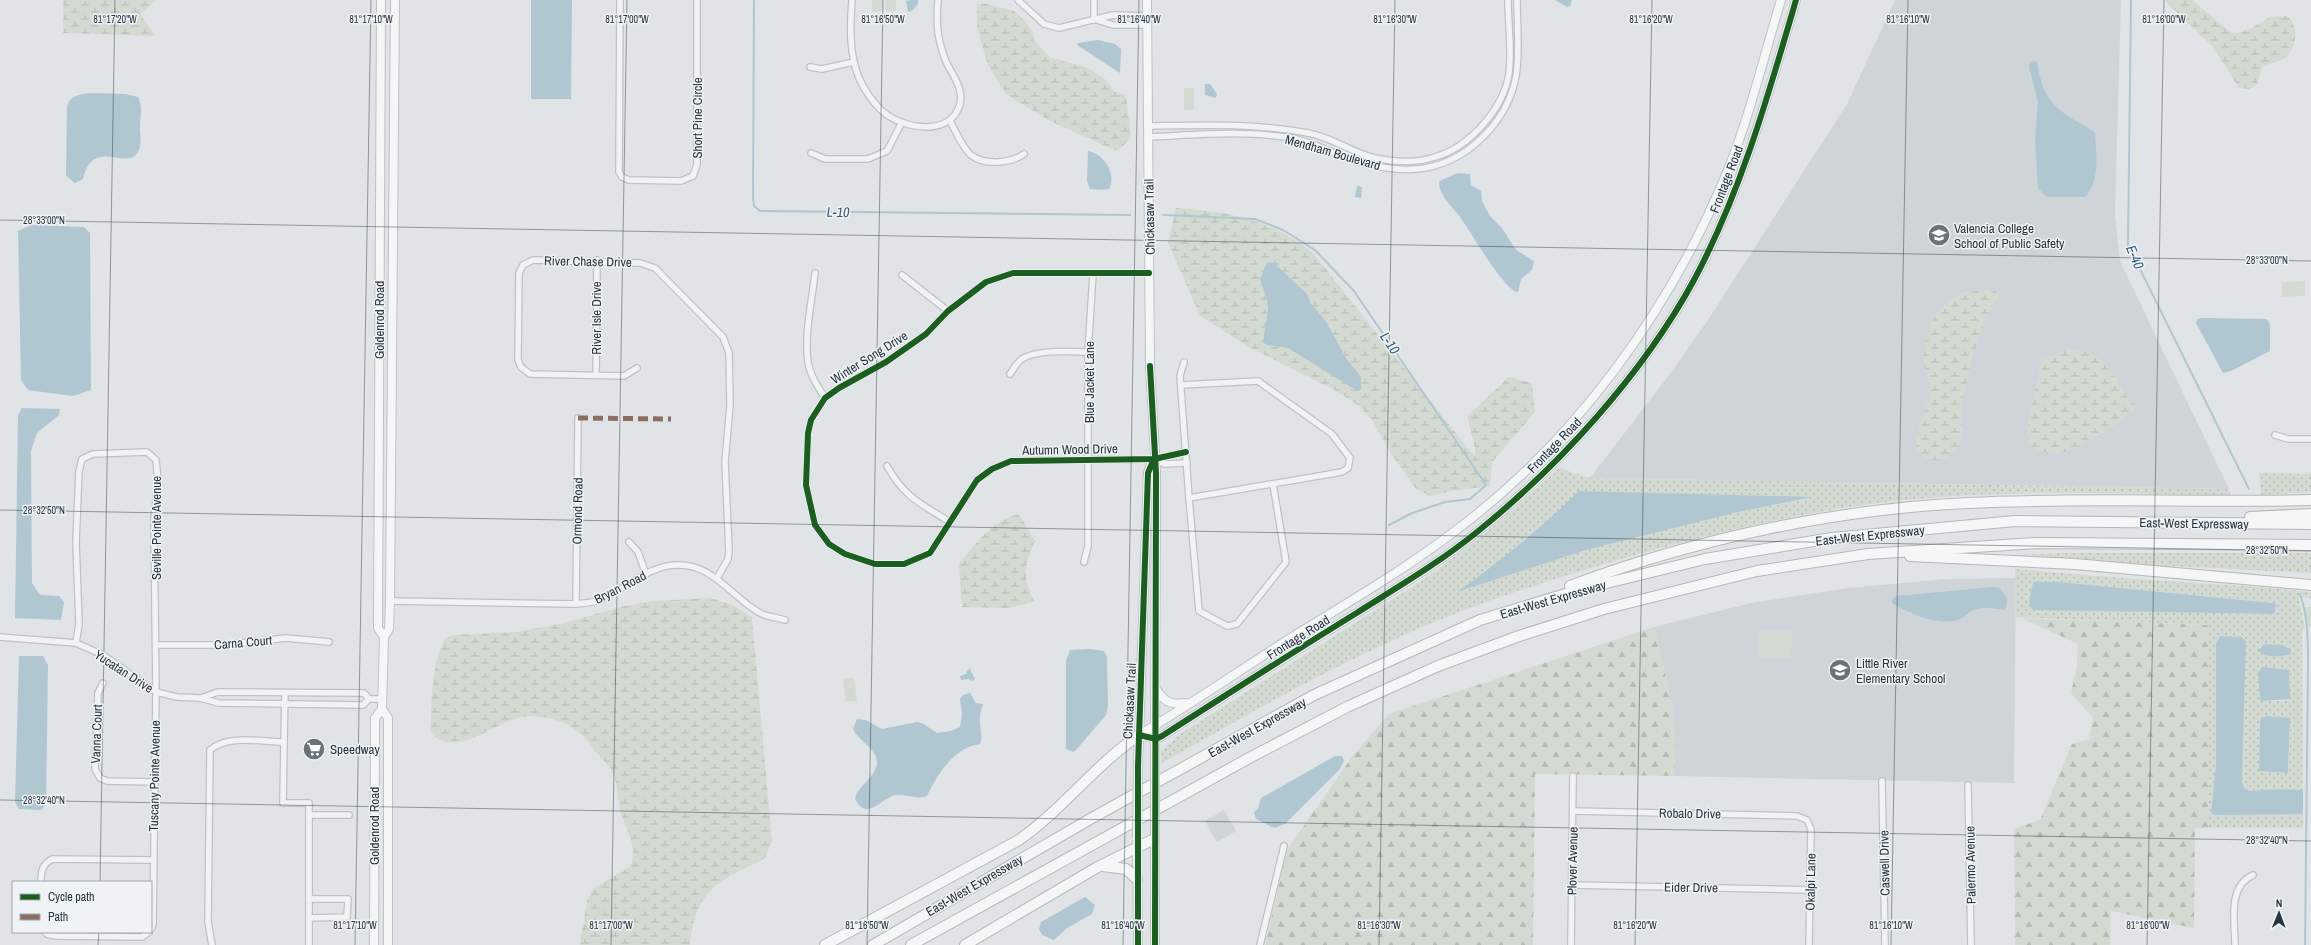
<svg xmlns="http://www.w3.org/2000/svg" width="2311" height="945" viewBox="0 0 2311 945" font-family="'Archivo Narrow',sans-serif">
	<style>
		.built { fill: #cfd4d9 }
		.grass { fill: url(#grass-dots); fill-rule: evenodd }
		.forest { fill: url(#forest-firs) }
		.wetland { fill: url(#wetland-marsh) }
		.park { fill: #d3dad2 }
		.water { fill: #b0c6d1 }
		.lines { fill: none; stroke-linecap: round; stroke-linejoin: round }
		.stream { stroke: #b0c6d1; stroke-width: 2 }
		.street-casing { stroke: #bfc2c4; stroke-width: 8 }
		.secondary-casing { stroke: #bfc2c4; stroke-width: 10 }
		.highway-casing { stroke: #b4b8bb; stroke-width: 12 }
		.street { stroke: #f1f2f3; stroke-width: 5.5 }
		.secondary { stroke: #f5f6f6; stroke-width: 8 }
		.highway { stroke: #f5f6f6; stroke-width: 10 }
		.secondary-bridge-casing { stroke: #bfc2c4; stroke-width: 10; stroke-linecap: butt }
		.secondary-bridge { stroke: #f5f6f6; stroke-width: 8 }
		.quiet { stroke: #8d6e63; stroke-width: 5; stroke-dasharray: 10 5; stroke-linecap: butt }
		.cycleway-casing { stroke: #eff3f6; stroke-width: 8 }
		.cycleway { stroke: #1b5e20; stroke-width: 6 }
		.ticks { fill: none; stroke: #28353f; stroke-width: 1; stroke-opacity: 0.45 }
		.labels { text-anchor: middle; stroke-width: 3; stroke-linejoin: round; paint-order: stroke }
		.street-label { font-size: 13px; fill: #28353f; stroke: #eff3f6 }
		.poi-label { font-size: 13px; fill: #28353f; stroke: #eff3f6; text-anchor: start }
		.water-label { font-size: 14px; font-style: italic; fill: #335b73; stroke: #eff3f6 }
		.ticks-label { font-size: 10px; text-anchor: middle; fill: #28353f; stroke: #eff3f6; stroke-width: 3; stroke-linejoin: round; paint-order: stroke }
	</style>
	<defs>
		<pattern id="grass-dots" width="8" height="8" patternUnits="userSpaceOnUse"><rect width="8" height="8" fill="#d3dad2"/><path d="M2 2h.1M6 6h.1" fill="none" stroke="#b5bcb5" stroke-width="1.8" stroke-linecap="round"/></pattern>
		<pattern id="forest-firs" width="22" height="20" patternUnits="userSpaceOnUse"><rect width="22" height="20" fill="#d3dad2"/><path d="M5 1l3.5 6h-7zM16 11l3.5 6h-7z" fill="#b5bcb5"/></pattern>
		<pattern id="wetland-marsh" width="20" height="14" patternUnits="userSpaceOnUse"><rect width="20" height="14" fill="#d3dad2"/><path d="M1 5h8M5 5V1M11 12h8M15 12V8" fill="none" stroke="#b5bcb5"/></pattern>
	</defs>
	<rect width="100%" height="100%" fill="#e1e4e6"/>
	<!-- built -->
	<g class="built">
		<polygon points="1895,0 2121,0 2115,215 2120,261 2229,489 1590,478 1669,375 1708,320 1847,104"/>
		<polygon points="2016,578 2014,783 1675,776 1674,713 1654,627 1751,603 1848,588 1946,579"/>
		<polygon points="1224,810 1236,831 1217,842 1205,821"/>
	</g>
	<!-- grass -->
	<g class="grass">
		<path d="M1559,468L1590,478L2229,489L2230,495C2121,494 2012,489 1904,500C1800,511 1701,536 1601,565C1528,587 1454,611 1385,644C1308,679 1235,722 1162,763L1161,751L1180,734L1426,578L1487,532ZM1579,491L1811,498L1738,512L1586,550L1459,591L1501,561L1550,520Z"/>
		<polygon points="2259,473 2311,474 2311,492 2261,495"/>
		<polygon points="2064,553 2311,553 2311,573 2069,561 2011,555"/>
		<path d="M2015,569L2134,579L2258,587L2311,592V598L2299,597L2305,629H2302L2303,828H2208V625L2016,617ZM2033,582H2058L2273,603L2276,604L2275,612L2272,614L2142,612L2029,601ZM2220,636L2242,637L2246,641L2242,782L2244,788L2250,791L2279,789L2302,790L2303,814L2214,815L2211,813L2216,765V644ZM2264,644L2288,646L2284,656L2263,654L2259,647ZM2262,667L2289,670L2290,696L2286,701H2260L2258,673ZM2267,716L2290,718L2289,765L2285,773L2259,771L2260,721L2261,718Z"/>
	</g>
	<!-- forest -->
	<g class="forest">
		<polygon points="2305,607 2311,607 2311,627 2307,627"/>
		<polygon points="2021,618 2208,625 2208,828 2195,828 2194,928 2111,911 2110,945 2015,945 2014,829 2040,820 2072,744 2089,739 2093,718 2071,693 2077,665 2078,644"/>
		<polygon points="1654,627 1674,713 1675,776 1535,774 1533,945 1265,945 1287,850 1354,754 1389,714"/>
	</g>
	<!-- wetland -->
	<g class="wetland">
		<polygon points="63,0 157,0 140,14 156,36 63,33"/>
		<path d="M2164,0H2192L2232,33C2247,33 2256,25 2268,18C2272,16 2282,17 2287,16C2299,25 2297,44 2288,55C2283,61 2269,64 2262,67L2257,85L2249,89L2239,88L2214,48Z"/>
		<polygon points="983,3 1014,11 1025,21 1033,32 1034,40 1049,57 1088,68 1105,79 1115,92 1126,95 1131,138 1117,151 1050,121 1006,94 987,63 977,26 977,5"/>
		<path d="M1176,208C1229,211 1271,220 1313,253L1475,457V448L1467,416L1509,377L1532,383L1535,412L1492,462L1490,486L1452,491L1430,496L1416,489L1388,449L1372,420L1359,406L1338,392L1247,346L1200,316L1168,242Z"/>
		<path d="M1981,290L1996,291L1999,295C1996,299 1994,304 1992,308C1979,333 1972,355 1967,382C1965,391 1962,400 1962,409C1961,421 1965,434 1959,445C1955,454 1945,460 1935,460C1928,459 1920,456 1917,450C1912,436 1926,413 1929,398C1931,388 1926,377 1925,368C1921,339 1933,303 1964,293C1969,291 1976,291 1981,290Z"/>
		<path d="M2065,350H2079L2093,355L2108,366L2127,398L2136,406C2130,419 2077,449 2062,453C2049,455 2040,451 2030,445C2023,421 2036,392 2040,368L2043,360Z"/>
		<path d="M1019,514L1035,541C1024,567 1022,577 1035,602L1007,608L962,607L959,564C978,541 990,523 1019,514Z"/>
		<path d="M710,598L731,604L752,617L772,841L765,858C718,882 696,888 690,945H580L587,900L594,888L631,866C637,845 628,834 621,814C618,802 618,790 615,778C611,767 603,760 595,751C591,746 587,740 582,735C569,722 547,716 529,716C497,717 459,762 431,733C431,702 431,667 445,638L454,635L516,632L564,623L624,606L654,601Z"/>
	</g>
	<!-- park -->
	<g class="park">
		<polygon points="872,0 882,0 882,11 872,12"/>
		<rect x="886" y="0" width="10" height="11"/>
		<rect x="1184" y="88" width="10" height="22"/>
		<polygon points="2305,281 2305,296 2282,297 2282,282"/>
		<polygon points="1758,630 1792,631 1791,658 1758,657"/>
		<polygon points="854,678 857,701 846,702 843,679"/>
	</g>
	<!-- water -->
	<g class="water">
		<polygon points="531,0 572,0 571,99 531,99"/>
		<polygon points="910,0 918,0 918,4 912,11 908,12 906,1"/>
		<polygon points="1555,0 1572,0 1570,6 1567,7"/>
		<polygon points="1098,40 1115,44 1121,49 1120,73 1077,45 1078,43"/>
		<path d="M2033,61L2037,62C2044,106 2059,111 2095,132C2096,152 2101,183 2084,197H2047L2038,188L2035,139L2038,102L2029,67L2030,62Z"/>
		<polygon points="1205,84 1210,84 1217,94 1216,98 1205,95"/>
		<path d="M94,93L126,94L138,97C143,106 140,118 140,128C140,135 142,146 138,152C127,172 93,136 83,179L75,183L66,176L67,107C70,94 82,94 94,93Z"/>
		<path d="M1088,151C1104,154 1117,174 1109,189L1102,190L1090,189L1087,181Z"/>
		<path d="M1458,173L1470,174L1471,185L1481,191L1482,201L1490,216L1502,228L1516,250L1534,261L1532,270L1521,279L1518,292C1504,291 1470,230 1460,217C1455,209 1447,204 1443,195C1440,190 1439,187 1439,181Z"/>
		<polygon points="1357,186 1362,187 1361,198 1355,197"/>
		<polygon points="31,225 84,227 90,233 91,390 73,396 28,390 21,380 18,231"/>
		<polygon points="1273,262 1307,294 1311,304 1325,320 1346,358 1361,377 1361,390 1356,390 1288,348 1267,345 1263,342 1268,310 1267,300 1260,279 1267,263"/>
		<polygon points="2203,318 2267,319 2270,325 2270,351 2231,371 2223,373 2196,323 2197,319"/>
		<polygon points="22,408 60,409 59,415 37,433 31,451 32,583 40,595 59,596 64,602 61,620 15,618 18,415"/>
		<path d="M1579,491L1813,497L1738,512L1586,550L1457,592C1501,561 1541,528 1579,491Z"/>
		<polygon points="2033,582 2058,582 2273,603 2276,604 2275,612 2272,614 2037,610 2032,609 2029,602"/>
		<path d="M1993,587L2000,588L2007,598V606L2004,610C1993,608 1980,606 1970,612C1966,615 1963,619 1957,620C1938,626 1908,613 1892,603L1893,598L1896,596Z"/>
		<polygon points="2220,636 2242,637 2246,641 2242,782 2244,788 2250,791 2279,789 2303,790 2303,814 2214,815 2211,813 2216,765 2216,644"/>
		<path d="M2264,644L2282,645L2291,649V654C2282,657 2266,658 2258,651Z"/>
		<polygon points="1090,649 1104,651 1107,657 1108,706 1106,715 1076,750 1073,752 1066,749 1066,661 1070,650"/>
		<polygon points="19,656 43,656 48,665 46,805 41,810 19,809 15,802"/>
		<polygon points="2262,667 2289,670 2290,699 2260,701 2258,673"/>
		<polygon points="970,669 975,679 972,681 968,679 961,680 960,676 966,674 967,670"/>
		<path d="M970,693L976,703L983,704C976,722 984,733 980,744C954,747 937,775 927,796C917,800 908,794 898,795C886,795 878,809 866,809C860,808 858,804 855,799L856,795C860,786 870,780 875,770C884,751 859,743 853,729L857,719L866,720L882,729L917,722L922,723L937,733L951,731L960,727L962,714L960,699L963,695Z"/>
		<polygon points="2267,716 2290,718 2288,773 2259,771 2260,721 2261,718"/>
		<polygon points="1335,756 1342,756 1344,761 1340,769 1285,824 1274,828 1256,819 1254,812 1258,809 1261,798"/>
		<polygon points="1085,897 1095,905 1092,914 1067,928 1054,940 1042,935 1039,929 1041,922"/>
	</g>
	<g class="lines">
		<!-- stream -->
		<g class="stream">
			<polyline points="754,0 753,198 754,206 760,211 1130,215"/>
			<polyline points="2131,0 2128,245 2249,489"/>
			<polyline points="1163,215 1255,219 1283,230 1315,250 1354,291 1486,485 1470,499 1445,502 1412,513 1389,525"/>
			<path d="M2300,594C2308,617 2308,639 2308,663L2305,945"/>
		</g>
		<!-- street casing -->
		<g class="street-casing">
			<g id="street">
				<polyline points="620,0 619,172 622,177 629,180 681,181 693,176 697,165 697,0"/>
				<path d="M852,0C850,26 849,54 859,78C864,89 872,101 881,110C901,129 951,138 960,104C964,87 951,74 945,59C937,37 936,23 938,0"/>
				<polyline points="1018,0 1044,24 1059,28 1113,15 1147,16"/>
				<polyline points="1094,0 1094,20"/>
				<polyline points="1097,20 1113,25 1147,25"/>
				<polyline points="810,67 822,69 854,62"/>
				<path d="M950,121C956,131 962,148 971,155C985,166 1011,163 1024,154"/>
				<path d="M1148,126C1202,125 1254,123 1308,133C1332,137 1352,153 1375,158C1394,162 1417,163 1435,157C1470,147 1504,108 1509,73C1512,49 1508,24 1508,0"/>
				<path d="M1148,137C1195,135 1244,130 1291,138C1319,143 1343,160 1371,165C1389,169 1407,171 1425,168C1470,160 1508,120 1516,76C1520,52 1517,24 1517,0"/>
				<polyline points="811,153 825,159 868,159 887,151 901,124"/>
				<path d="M815,273C812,301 804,334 808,362C810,375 818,387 825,398"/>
				<polyline points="1149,273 1013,273 986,282 948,311 926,334 886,362 839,388 825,398 811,420 808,433 806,485 815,525 829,544 845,554 875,564 904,564 930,553 977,480 992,469 1011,461 1154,459 1186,452"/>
				<polyline points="902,275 948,311"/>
				<polyline points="1184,362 1180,376 1189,498"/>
				<polyline points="637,368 624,376 530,374 521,367 518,360 519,273 523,265 533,260 640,263 655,268 723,337 729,353 730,405 725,462 729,551 728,559 717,578"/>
				<path d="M1010,374C1013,370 1017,362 1022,359C1037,349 1070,352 1088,352"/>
				<polyline points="596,375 597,260"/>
				<polyline points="1181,385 1258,381 1332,434 1350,458 1348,468 1342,472 1189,498 1199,611 1227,626 1237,624 1286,562 1273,484"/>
				<polyline points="2275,435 2288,439 2311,439"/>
				<polyline points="1154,459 1164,464 1187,463"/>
				<path d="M887,466C904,497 921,504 950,522"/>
				<polyline points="629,542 638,552 646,574"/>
				<polyline points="1084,562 1088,546 1088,352 1093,274"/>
				<path d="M390,601L576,604C585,603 594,603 602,599C627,588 648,566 676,565C714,563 732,599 762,614C769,617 778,618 785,620"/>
				<polyline points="576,604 578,418"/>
				<polyline points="0,637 76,643 103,655 156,692 177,697 200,698 219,703 363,705 369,699 383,699"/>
				<polyline points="76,643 79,624 76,542 79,471 82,459 93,454 147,452 156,460 158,482 154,519 156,692 153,925 151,929"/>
				<polyline points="156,645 223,645 286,638 329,642"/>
				<polyline points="103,683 98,693 95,769 100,778 107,781 154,782"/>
				<polyline points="201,698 218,692 364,693 369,699"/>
				<polyline points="284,742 283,803 309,803 309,815 349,815"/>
				<polyline points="1882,781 1885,945"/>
				<polyline points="1968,785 1971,945"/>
				<polyline points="1573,811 1797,816 1807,820 1811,829 1809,945"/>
				<path d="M41,882C41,871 42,865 52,859L153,860"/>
				<polyline points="1572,885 1810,890"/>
				<polyline points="309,918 347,917 348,899 309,899"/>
				<polyline points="45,932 47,934 56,936 142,937 149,932"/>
				<path d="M212,945L208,922L210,750C228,734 261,742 284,742L285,693"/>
				<polyline points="309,945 309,815"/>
				<polyline points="1260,945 1284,846"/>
				<polyline points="1571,945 1573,776"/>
				<path d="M2235,945C2235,921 2227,887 2253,875"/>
			</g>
		</g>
		<!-- secondary casing -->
		<g class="secondary-casing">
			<g id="secondary">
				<polyline points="381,0 378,628 384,637"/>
				<polyline points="1147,0 1150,366 1156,473 1155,755"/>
				<path d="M1156,689C1163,700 1170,706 1185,703"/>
				<path d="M1139,735L1156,739L1162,736C1226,695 1290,654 1355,614C1396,588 1439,563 1477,532C1559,466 1643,374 1694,280C1741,192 1768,96 1796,0"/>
				<path d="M1139,735C1190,705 1239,671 1289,639C1345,604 1403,571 1455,531C1576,441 1671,309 1728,170C1750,115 1764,56 1781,0"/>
				<polyline points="1138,766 1148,473 1153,459"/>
				<polyline points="1137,843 1138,945"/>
				<polyline points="374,945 375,718 382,709"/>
				<polyline points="388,945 388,718 382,709 384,637 389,629 390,601 395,0"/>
				<polyline points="1155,945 1155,827"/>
			</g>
		</g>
		<!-- highway casing -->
		<g class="highway-casing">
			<g id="highway">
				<polyline points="2250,517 2311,514"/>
				<polyline points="1910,556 2075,564 2311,585"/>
				<path d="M1570,586C1695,539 1835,509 1968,503C2082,497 2197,503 2311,500"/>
				<polyline points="1103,866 1126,869 1137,879"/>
				<path d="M825,945L1019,840C1063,809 1095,765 1139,735"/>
				<polyline points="873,945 1092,818 1314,695 1480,620 1582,589 1705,559 1832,538 2015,521 2311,524"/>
				<polyline points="911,945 1251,757 1347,707 1438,666 1519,636 1604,609 1757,571 1868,554 2036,543 2311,545"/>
				<polyline points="965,945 1096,868 1154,839"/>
			</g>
		</g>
		<!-- street -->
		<use href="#street" class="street"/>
		<!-- secondary -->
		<use href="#secondary" class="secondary"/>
		<!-- highway -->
		<use href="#highway" class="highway"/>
		<!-- secondary-bridge casing -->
		<g class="secondary-bridge-casing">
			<g id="secondary-bridge">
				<polyline points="1155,755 1155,827"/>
				<polyline points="1137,838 1138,766"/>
			</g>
		</g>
		<!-- secondary-bridge -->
		<use href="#secondary-bridge" class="secondary-bridge"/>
		<!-- quiet -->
		<polyline class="quiet" points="578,418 671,419"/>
		<!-- cycleway casing -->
		<g class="cycleway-casing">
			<g id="cycleway">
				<polyline points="1149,273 1013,273 986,282 948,311 926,334 886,362 839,388 825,398 811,420 808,433 806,485 815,525 829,544 845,554 875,564 904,564 930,553 977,480 992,469 1011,461 1154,459 1186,452"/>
				<polyline points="1150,366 1156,473 1155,945"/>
				<path d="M1139,735L1156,739L1162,736C1226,695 1290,654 1355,614C1396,588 1439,563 1477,532C1559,466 1643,374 1694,280C1741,192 1768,96 1796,0"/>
				<polyline points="1138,945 1138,766 1148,473 1154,459"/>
			</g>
		</g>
		<!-- cycleway -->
		<use href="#cycleway" class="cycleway"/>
	</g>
	<!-- ticks -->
	<path class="ticks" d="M0,220L2311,261M0,510L2311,551M0,800L2311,841M100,882L115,0M98,945L99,932M355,945L371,0M611,945L627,0M867,945L883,0M1123,945L1139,0M1379,945L1395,0M1635,945L1652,0M1891,945L1908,0M2147,945L2164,0"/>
	<!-- icons -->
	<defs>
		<g id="university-disc" transform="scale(1.15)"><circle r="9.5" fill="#697279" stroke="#eff3f6"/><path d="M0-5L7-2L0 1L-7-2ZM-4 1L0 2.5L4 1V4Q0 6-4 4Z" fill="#fff"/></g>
		<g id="school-disc" transform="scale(1.15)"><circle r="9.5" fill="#697279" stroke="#eff3f6"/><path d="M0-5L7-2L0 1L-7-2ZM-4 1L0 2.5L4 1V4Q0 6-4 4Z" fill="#fff"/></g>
		<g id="supermarket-disc" transform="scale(1.15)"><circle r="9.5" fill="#697279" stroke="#eff3f6"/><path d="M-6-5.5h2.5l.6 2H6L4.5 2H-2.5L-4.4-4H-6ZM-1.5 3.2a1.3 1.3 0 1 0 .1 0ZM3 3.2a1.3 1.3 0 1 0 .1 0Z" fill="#fff"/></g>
	</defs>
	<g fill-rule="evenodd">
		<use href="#university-disc" x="1939" y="235"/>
		<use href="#school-disc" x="1840" y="670"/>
		<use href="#supermarket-disc" x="314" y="749"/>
	</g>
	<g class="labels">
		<!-- street labels -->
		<g class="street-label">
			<text transform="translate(697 118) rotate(-90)" y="5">Short Pine Circle</text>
			<text transform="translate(1333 152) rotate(16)" y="5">Mendham Boulevard</text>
			<text transform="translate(1726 179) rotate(-69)" y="5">Frontage Road</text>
			<text transform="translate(1149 217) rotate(-91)" y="5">Chickasaw Trail</text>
			<text transform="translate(588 261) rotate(1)" y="5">River Chase Drive</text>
			<text transform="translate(596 318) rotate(-90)" y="5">River Isle Drive</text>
			<text transform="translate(379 320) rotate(-90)" y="5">Goldenrod Road</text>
			<text transform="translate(869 357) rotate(-32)" y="5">Winter Song Drive</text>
			<text transform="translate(1089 382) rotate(-90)" y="5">Blue Jacket Lane</text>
			<text transform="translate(1554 445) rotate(-46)" y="5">Frontage Road</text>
			<text transform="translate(1070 449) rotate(-1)" y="5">Autumn Wood Drive</text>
			<text transform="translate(577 511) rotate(-89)" y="5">Ormond Road</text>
			<text transform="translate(2194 523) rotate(1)" y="5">East-West Expressway</text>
			<text transform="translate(156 528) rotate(-90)" y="5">Seville Pointe Avenue</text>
			<text transform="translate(1870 535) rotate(-6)" y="5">East-West Expressway</text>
			<text transform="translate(620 587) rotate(-27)" y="5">Bryan Road</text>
			<text transform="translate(1553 599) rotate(-16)" y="5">East-West Expressway</text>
			<text transform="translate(1298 637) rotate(-32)" y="5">Frontage Road</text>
			<text transform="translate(243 642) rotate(-5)" y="5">Carna Court</text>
			<text transform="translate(124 671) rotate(33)" y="5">Yucatan Drive</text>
			<text transform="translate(1129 701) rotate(-87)" y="5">Chickasaw Trail</text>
			<text transform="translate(1257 727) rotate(-29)" y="5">East-West Expressway</text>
			<text transform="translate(96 734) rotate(-88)" y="5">Vanna Court</text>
			<text transform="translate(154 776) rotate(-89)" y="5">Tuscany Pointe Avenue</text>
			<text transform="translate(1690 813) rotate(1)" y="5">Robalo Drive</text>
			<text transform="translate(374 826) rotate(-90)" y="5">Goldenrod Road</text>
			<text transform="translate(1572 861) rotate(-89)" y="5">Plover Avenue</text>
			<text transform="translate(1884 863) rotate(-91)" y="5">Caswell Drive</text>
			<text transform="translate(1970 865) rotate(-91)" y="5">Palermo Avenue</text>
			<text transform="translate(1810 882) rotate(-89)" y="5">Okalpi Lane</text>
			<text transform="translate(974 885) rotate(-30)" y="5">East-West Expressway</text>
			<text transform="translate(1691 887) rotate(1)" y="5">Eider Drive</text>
		</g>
		<!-- poi labels -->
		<g class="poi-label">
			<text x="1954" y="233">Valencia College<tspan x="1954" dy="15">School of Public Safety</tspan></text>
			<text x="1856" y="668">Little River<tspan x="1856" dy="15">Elementary School</tspan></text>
			<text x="330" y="754">Speedway</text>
		</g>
		<!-- water labels -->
		<g class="water-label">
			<text transform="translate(838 212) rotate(1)" y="5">L-10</text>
			<text transform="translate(2135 257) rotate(67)" y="5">E-40</text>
			<text transform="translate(1390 343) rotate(56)" y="5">L-10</text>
		</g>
	</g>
	<g class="ticks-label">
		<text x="115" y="23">81°17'20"W</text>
		<text x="371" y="23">81°17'10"W</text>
		<text x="627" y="23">81°17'00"W</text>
		<text x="883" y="23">81°16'50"W</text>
		<text x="1139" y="23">81°16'40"W</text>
		<text x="1395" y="23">81°16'30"W</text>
		<text x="1651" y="23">81°16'20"W</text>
		<text x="1908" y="23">81°16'10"W</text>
		<text x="2164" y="23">81°16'00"W</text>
		<text x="44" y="224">28°33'00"N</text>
		<text x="2267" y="264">28°33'00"N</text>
		<text x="44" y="514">28°32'50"N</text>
		<text x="2267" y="554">28°32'50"N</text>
		<text x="44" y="804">28°32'40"N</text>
		<text x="2267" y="844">28°32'40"N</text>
		<text x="355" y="929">81°17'10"W</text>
		<text x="611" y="929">81°17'00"W</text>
		<text x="867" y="929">81°16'50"W</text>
		<text x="1123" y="929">81°16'40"W</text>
		<text x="1379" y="929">81°16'30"W</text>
		<text x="1635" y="929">81°16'20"W</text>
		<text x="1891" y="929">81°16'10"W</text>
		<text x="2148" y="929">81°16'00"W</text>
	</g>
	<!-- legend -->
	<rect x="12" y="881" width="140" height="52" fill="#eff3f6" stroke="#9fa7ad"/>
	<rect x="20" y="894" width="20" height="6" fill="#1b5e20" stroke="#9fa7ad"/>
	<text x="48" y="901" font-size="12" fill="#28353f">Cycle path</text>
	<rect x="20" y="914" width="20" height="6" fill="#8d6e63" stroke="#9fa7ad"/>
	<text x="48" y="921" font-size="12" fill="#28353f">Path</text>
	<!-- north arrow -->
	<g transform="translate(2279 913) rotate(1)" stroke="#eff3f6" stroke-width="3" paint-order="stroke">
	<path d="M0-3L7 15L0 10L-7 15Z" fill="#28353f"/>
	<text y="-6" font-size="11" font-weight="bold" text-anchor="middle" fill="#28353f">N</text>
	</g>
</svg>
